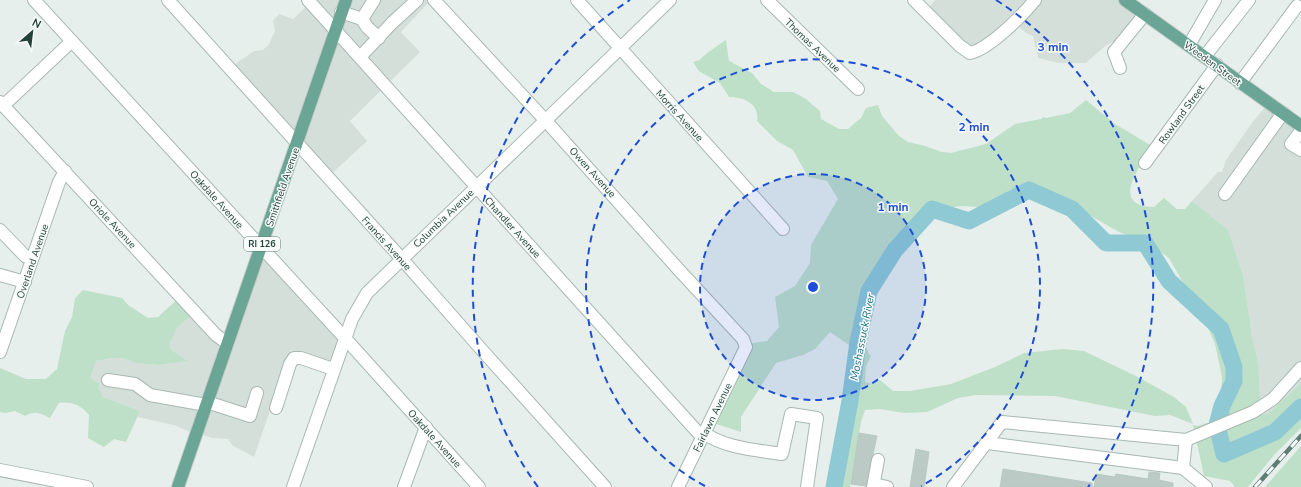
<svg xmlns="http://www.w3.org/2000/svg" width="1301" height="487" viewBox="0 0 1301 487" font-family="'Nunito Sans',sans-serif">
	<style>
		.built { fill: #d4dfda }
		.green { fill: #bfe0c8 }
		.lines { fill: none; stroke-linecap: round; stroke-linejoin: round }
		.river { stroke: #8ec9d4; stroke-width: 17 }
		.building { fill: #bbcac4; stroke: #b8c9c2 }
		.minor-casing { stroke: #a8b8b2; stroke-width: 14 }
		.major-casing { stroke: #c2cac8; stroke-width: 14 }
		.minor { stroke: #fff; stroke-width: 12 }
		.major { stroke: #6aa596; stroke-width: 12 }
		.rail-casing { stroke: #5f7d75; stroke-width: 4.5 }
		.rail { stroke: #f7fbf9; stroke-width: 3; stroke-dasharray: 9; stroke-linecap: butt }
		.ring { fill: none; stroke: #1d4ed8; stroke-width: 2; stroke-dasharray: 7 5 }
		.labels { text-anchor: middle; stroke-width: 3; stroke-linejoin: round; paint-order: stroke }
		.shield { fill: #f7fbf9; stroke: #637a73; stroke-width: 1 }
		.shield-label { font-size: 9px; font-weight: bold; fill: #24423a }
		.street-label { font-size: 10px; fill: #24423a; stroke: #f7fbf9 }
		.water-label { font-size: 11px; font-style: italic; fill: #1c6f80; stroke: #f7fbf9 }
		.centre { fill: #1d4ed8; stroke: #f7fbf9; stroke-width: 2 }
		.ring-label { font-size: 12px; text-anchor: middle; font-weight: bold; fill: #1d4ed8; stroke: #f7fbf9; stroke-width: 3; stroke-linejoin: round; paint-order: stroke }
	</style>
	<rect width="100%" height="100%" fill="#e6efeb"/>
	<!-- built -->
	<g class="built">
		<polygon points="308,0 431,0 401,32 420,52 350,121 367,141 328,177 231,67 254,51 263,50 269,44 275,31 273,21 279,14 293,19 309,4"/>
		<polygon points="935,0 1122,0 1141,14 1127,33 1104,47 1086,63 1059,63 1038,58 1033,36 1026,33 1015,24 967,54 926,12"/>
		<polygon points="1267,105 1301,129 1301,381 1298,386 1269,413 1257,416 1258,362 1252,336 1243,275 1228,231 1192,201 1218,172 1222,172 1226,160 1252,123"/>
		<polygon points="260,251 340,334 336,364 291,350 254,457 232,445 228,439 212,438 198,433 195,434 174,425 137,417 140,411 103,397 89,378 96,361 113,358 123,358 137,363 158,365 188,361 173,351 169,346 177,328 194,313 225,346"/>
	</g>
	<!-- green -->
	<g class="green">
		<path d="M726,40L729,61L752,73L761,84L774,92H793L806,99L820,111L821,119L839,129H848L861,118L866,108L878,105L882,116L899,136L908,142L925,146L942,152L951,153L986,144L1015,124L1041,119L1043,117L1046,118L1070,113L1086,100L1115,124L1152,146C1141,166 1108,206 1154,207L1164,198L1177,209H1185L1192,201L1228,230L1243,275L1252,336L1258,362L1260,400L1257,402V416L1269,413L1298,386L1301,381V428L1274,455L1248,487H1235L1230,481L1204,476L1193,425L1198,426L1219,419L1222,377L1215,344L1206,323L1169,258L1146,242L1119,232L1037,185L1009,190L991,209C972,206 950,203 932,215C907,232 895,261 881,287C877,295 870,303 868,311C864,325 862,345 871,356L866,366L865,382L873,384L880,380L893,391H910L951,384L995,367L1024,353L1063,349L1084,351L1138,377L1174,397L1186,407L1193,424L1170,415L1155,416L1055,396L976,395L958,398L927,412L904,413L880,409L865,410L861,422L850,487H827L850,352L849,345L830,332L815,349L803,355L776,363L741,417V432L710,422L745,344L767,341L779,327L775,297L795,286L810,263L811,245L838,199L827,181L808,177L793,150L777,141L757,121C760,104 744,97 729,97L720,83L699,71L693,62L699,60L707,53Z"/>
		<path d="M83,290L122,298L128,305L148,318L158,317L179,298L194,313L177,328L169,346L173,351L188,361L158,365L136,363L123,358H113L96,361L90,378L99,384V390L103,397L140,411L126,442L114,439L104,447L88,438L89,415C81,405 71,401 59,403L50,418C40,413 35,410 25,416L15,411L5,413L0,412V368L26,379H46L57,369L65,331L72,317L75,298Z"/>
		<polygon points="1301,446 1301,487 1265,487"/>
	</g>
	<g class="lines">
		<!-- river -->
		<polyline class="river" points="834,487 850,401 858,342 869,291 895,250 932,209 969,221 1029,190 1072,209 1106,243 1145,243 1169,281 1221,329 1234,367 1234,381 1222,406 1217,425 1224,454 1275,432 1301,407"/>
	</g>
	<!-- building -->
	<g class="building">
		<polygon points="859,433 877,436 866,486 851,484"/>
		<polygon points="916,449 929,452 924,487 910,487"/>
		<polygon points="1003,469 1092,483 1092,487 1000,487"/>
		<polygon points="1149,472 1160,473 1159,480 1173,483 1173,487 1094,487 1096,474 1115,477 1116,474 1148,479"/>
	</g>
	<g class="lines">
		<!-- minor casing -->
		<g class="minor-casing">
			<g id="minor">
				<polyline points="34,0 344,337 479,487"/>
				<polyline points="168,0 401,258 481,349 605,487"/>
				<polyline points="308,0 702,437"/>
				<polyline points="434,0 546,121 679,270 743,339 746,347 678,487"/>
				<polyline points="577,0 783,229"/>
				<polyline points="767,0 858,89"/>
				<path d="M914,0L960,46L970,53C989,49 1022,16 1035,0"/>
				<polyline points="341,12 362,19 367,27 379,38"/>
				<polyline points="362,19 374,0"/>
				<polyline points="1189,45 1215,0"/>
				<polyline points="1205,56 1249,0"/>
				<polyline points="360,57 392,23 417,0"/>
				<polyline points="1120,68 1114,52 1145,14"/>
				<polyline points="1240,83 1297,6"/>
				<polyline points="0,102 216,335 227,343"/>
				<polyline points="3,106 72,41"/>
				<polyline points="1301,131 1291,144 1301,150"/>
				<polyline points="1145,163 1217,65"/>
				<polyline points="1225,194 1283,113"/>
				<polyline points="0,230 25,256 32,259"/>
				<polyline points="0,275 25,282"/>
				<polyline points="0,352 59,182 65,171"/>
				<polyline points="108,380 135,384 150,395 206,405"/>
				<polyline points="207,402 250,416 257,393"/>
				<polyline points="276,408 290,364 294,358 301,358 333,369"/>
				<path d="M704,433C725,448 756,450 782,454L791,414L817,418L807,487"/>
				<polyline points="1186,440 1253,412 1273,399 1301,368"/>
				<polyline points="987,443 1183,468"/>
				<polyline points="0,470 87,487"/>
				<polyline points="874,484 887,487"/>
				<polyline points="293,487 352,319 367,293 670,0"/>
				<polyline points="404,487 426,427"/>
				<polyline points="873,487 878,460"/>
				<polyline points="953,487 1002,422 1186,440 1183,468 1206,487"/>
			</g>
		</g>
		<!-- major casing -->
		<g class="major-casing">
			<g id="major">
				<polyline points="1125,0 1301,126"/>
				<polyline points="178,487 346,0"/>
			</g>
		</g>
		<!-- minor -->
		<use href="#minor" class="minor"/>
		<!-- major -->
		<use href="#major" class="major"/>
		<!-- rail casing -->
		<g class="rail-casing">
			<polyline id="rail" points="1255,487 1301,436"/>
		</g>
		<!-- rail -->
		<use href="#rail" class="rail"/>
	</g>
	<!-- distance rings -->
	<circle cx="813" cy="287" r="113" fill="#1d4ed8" fill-opacity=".12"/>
	<g class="ring">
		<circle cx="813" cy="287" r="113"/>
		<path d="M705 486A227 227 0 1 1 921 486"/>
		<path d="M538 487A340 340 0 0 1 630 0M996 0A340 340 0 0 1 1088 487"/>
	</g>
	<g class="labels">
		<!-- shield labels -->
		<rect class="shield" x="244" y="237" width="36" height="14" rx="3"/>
		<g class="shield-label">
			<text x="262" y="247">RI 126</text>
		</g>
		<!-- street labels -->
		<g class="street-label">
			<text transform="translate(813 45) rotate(44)" y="4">Thomas Avenue</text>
			<text transform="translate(1213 63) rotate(36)" y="4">Weeden Street</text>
			<text transform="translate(1181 114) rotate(-54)" y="4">Rowland Street</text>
			<text transform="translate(680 115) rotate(48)" y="4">Morris Avenue</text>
			<text transform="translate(593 172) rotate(48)" y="4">Owen Avenue</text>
			<text transform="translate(282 187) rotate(-71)" y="4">Smithfield Avenue</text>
			<text transform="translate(217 199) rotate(48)" y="4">Oakdale Avenue</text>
			<text transform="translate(443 218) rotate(-44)" y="4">Columbia Avenue</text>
			<text transform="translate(113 223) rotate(47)" y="4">Oriole Avenue</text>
			<text transform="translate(513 227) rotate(48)" y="4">Chandler Avenue</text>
			<text transform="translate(387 243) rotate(48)" y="4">Francis Avenue</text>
			<text transform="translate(32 261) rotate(-71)" y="4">Overland Avenue</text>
			<text transform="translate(712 417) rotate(-64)" y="4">Fairlawn Avenue</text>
			<text transform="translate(435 438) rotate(48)" y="4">Oakdale Avenue</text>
		</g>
		<!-- water labels -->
		<g class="water-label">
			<text transform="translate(862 337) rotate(-79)" y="4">Moshassuck River</text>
		</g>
	</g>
	<circle cx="813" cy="287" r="6" class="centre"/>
	<g class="ring-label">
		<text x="1053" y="51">3 min</text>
		<text x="974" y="131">2 min</text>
		<text x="893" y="211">1 min</text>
	</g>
	<!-- north arrow -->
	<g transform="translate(32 32) rotate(28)" stroke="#f7fbf9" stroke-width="3" paint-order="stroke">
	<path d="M0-3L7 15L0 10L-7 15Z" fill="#24423a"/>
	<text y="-6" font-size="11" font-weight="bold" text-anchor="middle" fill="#24423a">N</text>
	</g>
</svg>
